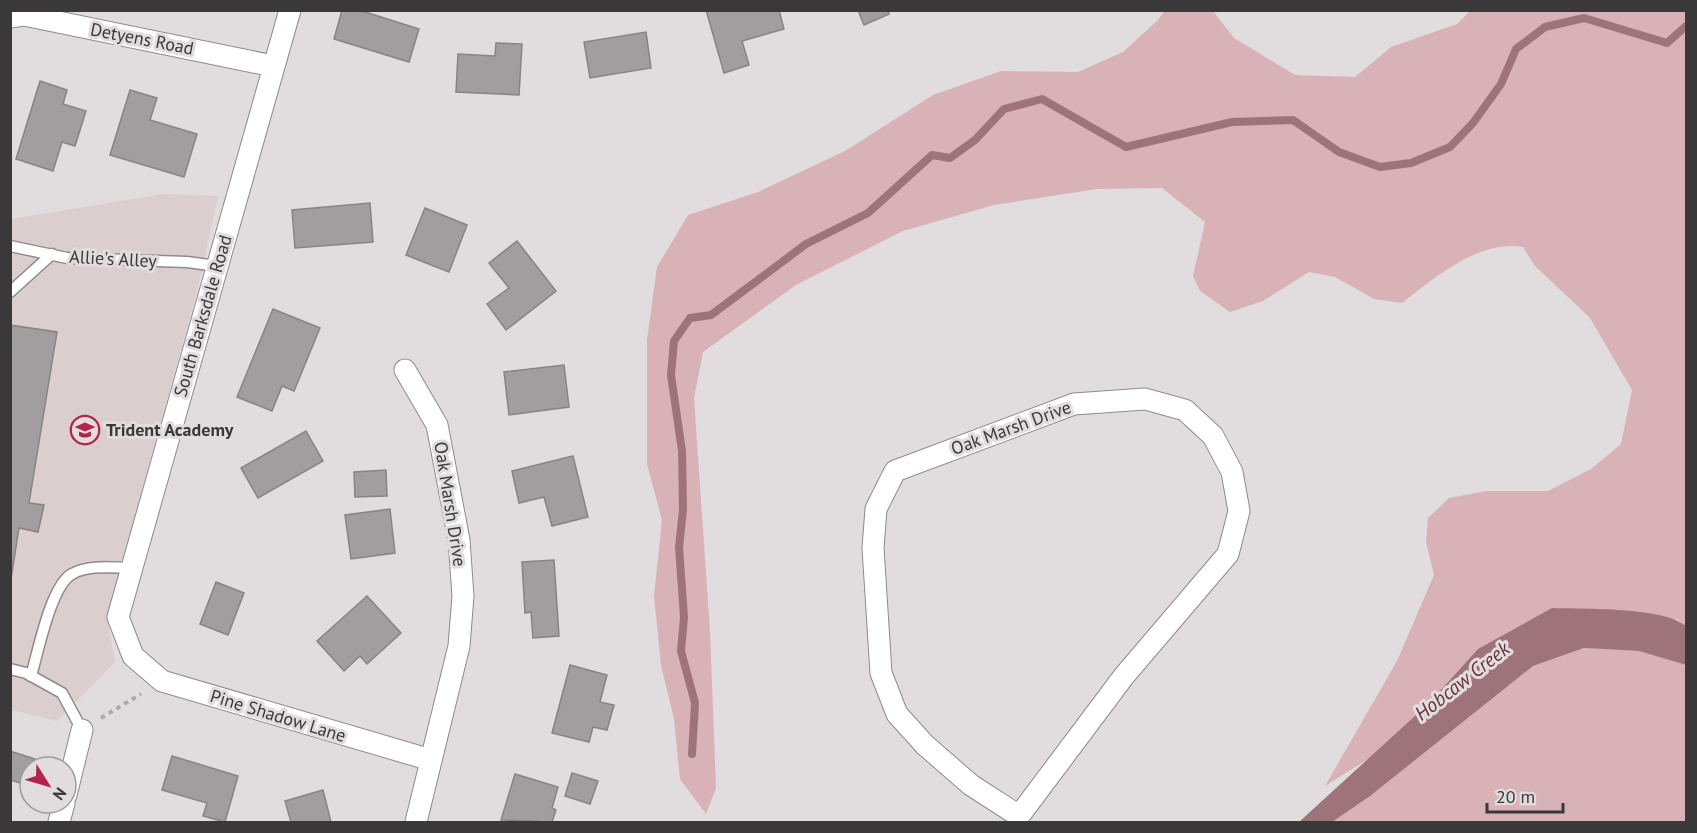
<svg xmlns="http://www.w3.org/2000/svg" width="1697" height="833" viewBox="0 0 1697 833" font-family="'PT Sans',sans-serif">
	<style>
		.built { fill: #dbcecf }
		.green { fill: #d8b2b7 }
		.water { fill: #9e747a }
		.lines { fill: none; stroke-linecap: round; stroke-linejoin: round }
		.stream { stroke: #9e747a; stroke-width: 8 }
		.building { fill: #a29e9f; stroke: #878484; stroke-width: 1.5 }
		.service-casing { stroke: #8f8b8b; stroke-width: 13 }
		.minor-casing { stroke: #8f8b8b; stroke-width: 23 }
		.path { stroke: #aeaaab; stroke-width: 4; stroke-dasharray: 4.5 4.5; stroke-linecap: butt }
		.service { stroke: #fff; stroke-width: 10 }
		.minor { stroke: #fff; stroke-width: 21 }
		.labels { text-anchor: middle; stroke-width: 6; stroke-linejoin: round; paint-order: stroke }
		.street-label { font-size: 18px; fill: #3a3839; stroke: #e1ddde }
		.poi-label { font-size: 18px; font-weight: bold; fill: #3a3839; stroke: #e1ddde; text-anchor: start }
		.water-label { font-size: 20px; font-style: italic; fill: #6b303c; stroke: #e1ddde }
	</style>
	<rect width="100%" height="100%" fill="#e1ddde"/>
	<!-- built -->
	<polygon class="built" points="163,194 218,196 198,288 119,573 108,624 115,662 57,721 11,710 11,219"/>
	<!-- green -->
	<g class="green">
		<path d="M1164,11H1213L1234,38L1295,75L1355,77L1391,47L1457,24L1470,11H1686V626L1677,619L1478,649L1428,704L1373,756L1325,786L1397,661L1434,575L1426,542L1428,518L1449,498L1486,491H1548L1591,469L1621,444L1632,390L1590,318L1535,266L1523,247C1480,239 1434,278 1402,303L1374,299L1335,277L1309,272L1263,301L1230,312L1200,291L1193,276L1205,222L1162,188L1097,189L994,205L903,231L796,285L703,352L694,398L710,631L716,788L706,814L680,779L674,719L661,665L654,596L662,520L647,464V340L657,267L688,215L758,192L845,151L933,95L1001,71L1078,72L1123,52L1158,20Z"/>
		<polygon points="1584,648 1639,651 1686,665 1686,822 1332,822 1533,666"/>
	</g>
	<!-- water -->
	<path class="water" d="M1552,608C1584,609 1664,607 1686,626V665L1639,651L1584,648L1533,666L1370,796L1332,822H1299L1428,704L1478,649Z"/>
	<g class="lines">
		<!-- stream -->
		<polyline class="stream" points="692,754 695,703 681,651 684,617 679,547 683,510 682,451 671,375 674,341 690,318 711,315 806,244 868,213 932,155 950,158 975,140 1004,109 1042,99 1126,147 1232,122 1293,120 1339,152 1380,167 1411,163 1450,147 1473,123 1501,84 1516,49 1545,27 1584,18 1667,43 1686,26"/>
	</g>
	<!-- building -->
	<g class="building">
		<polygon points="342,10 359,10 419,29 409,62 334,39"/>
		<polygon points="706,10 779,10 784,29 742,41 749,65 724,73"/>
		<polygon points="858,10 888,10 889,14 864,25"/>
		<polygon points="646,32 651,68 590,78 584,42"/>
		<polygon points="496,43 522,44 519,95 456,92 458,54 495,56"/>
		<polygon points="40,81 67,90 63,104 86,111 75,146 62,142 53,171 16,159"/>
		<polygon points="130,90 157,98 150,120 197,134 184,177 110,155"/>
		<polygon points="370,203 373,242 295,248 292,210"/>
		<polygon points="425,208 467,225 449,272 406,255"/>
		<polygon points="517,241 556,291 506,330 487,304 509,288 489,263"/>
		<polygon points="273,309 320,328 294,391 282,386 272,411 237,397"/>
		<polygon points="10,325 57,332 29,503 44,505 38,532 19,528 10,585"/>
		<polygon points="564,365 569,407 509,415 504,372"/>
		<polygon points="306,431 323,461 258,498 241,468"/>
		<polygon points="573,456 588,517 552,526 544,497 519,503 512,471"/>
		<polygon points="386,470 387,496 355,497 354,472"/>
		<polygon points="390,509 395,553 351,559 345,515"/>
		<polygon points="554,560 559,636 533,638 531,612 525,613 522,562"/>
		<polygon points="216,582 244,593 228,635 200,624"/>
		<polygon points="367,596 401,633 367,664 360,656 344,671 317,641"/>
		<polygon points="570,665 607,675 600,702 614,705 607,730 593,727 589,742 552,733"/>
		<polygon points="10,751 35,759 33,767 30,767 27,785 10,780"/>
		<polygon points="172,756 238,776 225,822 203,816 207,803 162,790"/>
		<polygon points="572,773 598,781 590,804 565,796"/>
		<polygon points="515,774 558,787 552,808 556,810 552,822 501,820"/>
		<polygon points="323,790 331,822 291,822 285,801"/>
	</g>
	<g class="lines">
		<!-- service casing -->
		<g class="service-casing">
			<g id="service">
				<polyline points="10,246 67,258 187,262 217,266"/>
				<polyline points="10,292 52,254"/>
				<polyline points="10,669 26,673 62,693 82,730"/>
				<path d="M31,676C38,652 51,585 72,574C89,564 113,568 132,568"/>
			</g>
		</g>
		<!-- minor casing -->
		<g class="minor-casing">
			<g id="minor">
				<polyline points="290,10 118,617 133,656 162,681 431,760"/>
				<polyline points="10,17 24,15 273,66"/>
				<polyline points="405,370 437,425 459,540 463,596 459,646 416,822"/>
				<polygon points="1145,399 1185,410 1213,436 1232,472 1239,511 1228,554 1124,676 1019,816 971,785 925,745 897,714 881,673 873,548 876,509 895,471 1074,404"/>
				<polyline points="66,795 82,730"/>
				<polyline points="59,822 64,803"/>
			</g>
		</g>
		<!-- path -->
		<polyline class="path" points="101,718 141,694"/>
		<!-- service -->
		<use href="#service" class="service"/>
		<!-- minor -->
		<use href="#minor" class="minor"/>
	</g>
	<!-- icons -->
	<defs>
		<g id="school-ring" transform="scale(1.5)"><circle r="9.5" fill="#e1ddde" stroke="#b4234f" stroke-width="1.5"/><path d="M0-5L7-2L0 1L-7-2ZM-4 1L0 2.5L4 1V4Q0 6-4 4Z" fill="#b4234f"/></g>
	</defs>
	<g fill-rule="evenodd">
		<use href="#school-ring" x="85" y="430"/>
	</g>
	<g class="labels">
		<!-- street labels -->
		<g class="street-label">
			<text transform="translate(142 39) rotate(11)" y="6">Detyens Road</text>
			<text transform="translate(113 259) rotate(3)" y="6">Allie's Alley</text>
			<text transform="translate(203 316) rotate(-74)" y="6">South Barksdale Road</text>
			<text transform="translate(1011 428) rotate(-20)" y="6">Oak Marsh Drive</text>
			<text transform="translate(450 504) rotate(81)" y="6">Oak Marsh Drive</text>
			<text transform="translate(278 716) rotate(17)" y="6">Pine Shadow Lane</text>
		</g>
		<!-- poi labels -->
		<g class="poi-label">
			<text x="106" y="436">Trident Academy</text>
		</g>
		<!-- water labels -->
		<g class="water-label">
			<text transform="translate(1462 681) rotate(-38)" y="7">Hobcaw Creek</text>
		</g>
	</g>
	<!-- border -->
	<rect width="1697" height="833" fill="none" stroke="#3a3839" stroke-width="24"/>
	<!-- north arrow -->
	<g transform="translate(48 785) rotate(127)"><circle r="28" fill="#e1ddde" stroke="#9e9b9c" stroke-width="1.5"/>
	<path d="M0-4.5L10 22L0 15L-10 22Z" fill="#b4234f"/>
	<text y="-9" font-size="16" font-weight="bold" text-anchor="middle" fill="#3a3839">N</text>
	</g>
	<!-- scale -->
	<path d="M1487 803v9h76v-9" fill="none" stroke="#3a3839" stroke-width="3"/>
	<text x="1496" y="803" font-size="18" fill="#3a3839" stroke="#e1ddde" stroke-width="4.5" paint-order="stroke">20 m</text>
</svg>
